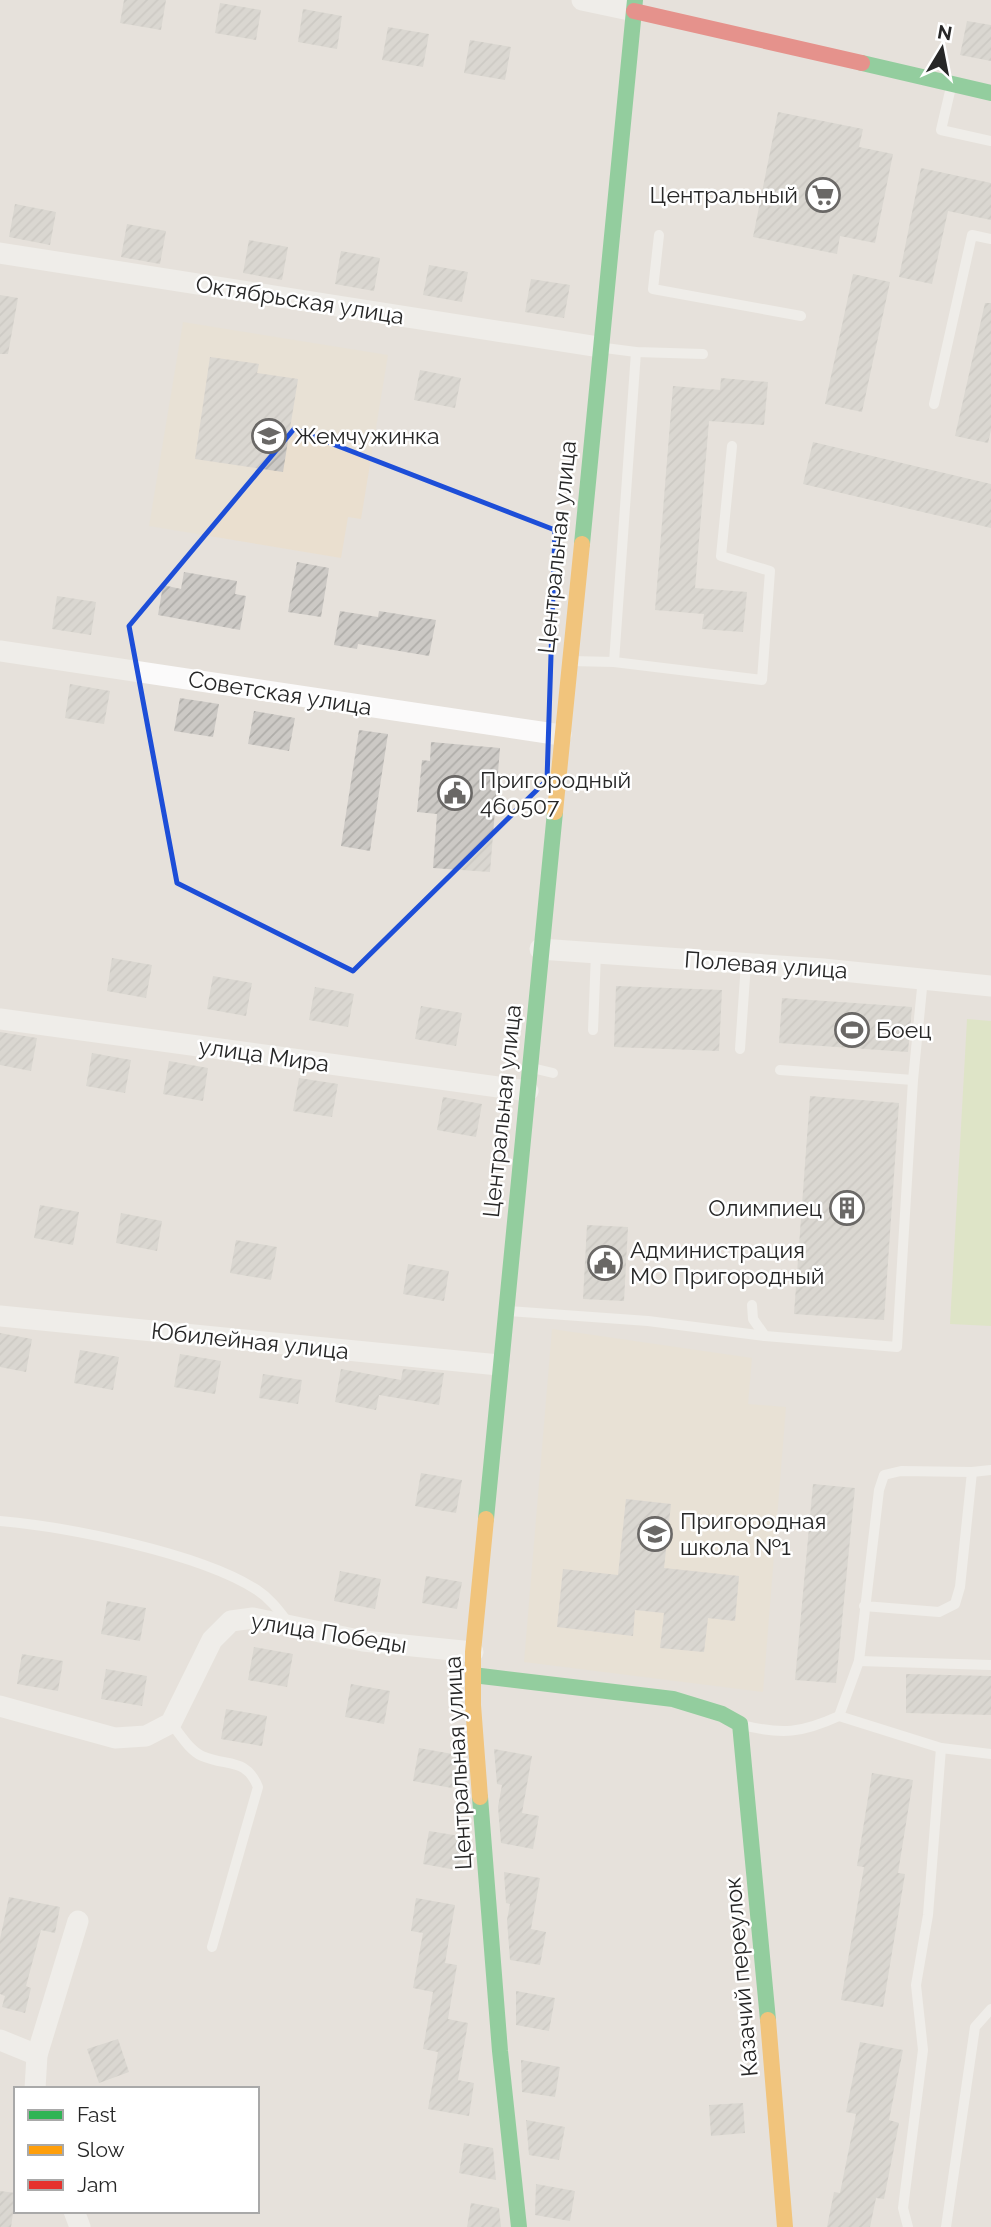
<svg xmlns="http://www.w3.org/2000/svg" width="991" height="2227" viewBox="0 0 991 2227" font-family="Raleway,sans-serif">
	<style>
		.education { fill: #eadfcf }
		.pitch { fill: #d6e6b0 }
		.building { fill: url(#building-hatch) }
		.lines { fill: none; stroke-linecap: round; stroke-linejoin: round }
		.lane { stroke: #fbfafa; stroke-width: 10 }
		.street { stroke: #fbfafa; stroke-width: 21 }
		.fast { stroke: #30b455; stroke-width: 16 }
		.slow { stroke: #ff9f0a; stroke-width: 16 }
		.jam { stroke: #e5322d; stroke-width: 16 }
		.marked { fill: none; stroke: #1d4ed8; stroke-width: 5; stroke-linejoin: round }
		.labels { text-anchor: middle; stroke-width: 5; stroke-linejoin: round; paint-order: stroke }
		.poi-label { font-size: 23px; fill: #272727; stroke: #fff; text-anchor: start }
		.street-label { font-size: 23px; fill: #272727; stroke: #fff }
	</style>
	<defs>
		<pattern id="building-hatch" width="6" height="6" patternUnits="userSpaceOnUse" patternTransform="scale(1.75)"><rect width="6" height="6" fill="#ccc9c5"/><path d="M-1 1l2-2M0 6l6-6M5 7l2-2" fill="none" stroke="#afada9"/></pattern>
	</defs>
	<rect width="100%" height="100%" fill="#e6e1db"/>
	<!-- education -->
	<g class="education">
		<polygon points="183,322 388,355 361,519 348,517 341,558 149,526"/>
		<polygon points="552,1329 752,1358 748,1404 786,1407 763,1692 524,1662"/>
	</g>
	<!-- pitch -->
	<polygon class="pitch" points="967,1019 991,1021 991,1326 950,1324"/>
	<!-- building -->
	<g class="building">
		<polygon points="124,0 166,0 161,30 120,23"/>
		<polygon points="220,3 261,10 256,40 215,33"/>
		<polygon points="303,9 342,16 337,49 298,42"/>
		<polygon points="967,21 991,25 991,61 960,55"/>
		<polygon points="388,27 429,34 423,67 382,60"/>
		<polygon points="470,40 511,47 505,80 464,73"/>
		<polygon points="778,112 863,129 859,147 893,154 875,243 840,236 837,254 753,237"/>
		<polygon points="921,168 991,183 991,220 948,211 932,284 899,277"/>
		<polygon points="15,204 56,212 50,245 9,237"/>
		<polygon points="127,224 166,231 160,264 121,257"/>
		<polygon points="249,240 288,247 282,280 243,273"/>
		<polygon points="341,251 380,258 374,291 335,284"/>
		<polygon points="429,265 468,272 462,302 423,295"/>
		<polygon points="853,274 890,282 862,412 825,404"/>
		<polygon points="531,279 570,285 564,318 525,312"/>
		<polygon points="0,295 18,298 8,354 0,354"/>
		<polygon points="985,303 991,303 991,430 988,443 955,436"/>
		<polygon points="210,357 259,364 257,373 298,379 283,472 195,459"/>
		<polygon points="420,370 461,378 455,408 414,400"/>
		<polygon points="721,378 768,382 764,425 709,421 695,588 747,592 743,632 702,629 704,614 655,610 673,386 720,390"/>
		<polygon points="813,442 991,484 991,528 803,484"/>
		<polygon points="297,562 329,568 321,617 288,612"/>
		<polygon points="184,572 237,581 235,594 246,596 240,630 158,615 163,585 181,589"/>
		<polygon points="57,596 96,602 91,635 52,629"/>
		<polygon points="340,611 378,617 379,611 436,620 429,656 358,644 357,649 334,645"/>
		<polygon points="70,684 110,691 104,724 65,718"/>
		<polygon points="180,698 219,704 213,737 174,731"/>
		<polygon points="254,711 295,718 289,751 248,744"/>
		<polygon points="359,730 388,734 370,851 341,846"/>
		<polygon points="431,742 500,748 490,872 433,868 437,814 417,812 422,760 430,761"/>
		<polygon points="112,958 152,965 146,998 107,991"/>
		<polygon points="213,976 252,983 246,1016 207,1009"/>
		<polygon points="616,986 722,990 719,1051 614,1047"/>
		<polygon points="315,987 354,994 348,1027 309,1020"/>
		<polygon points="782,998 912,1007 908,1052 779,1043"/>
		<polygon points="421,1006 462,1013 456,1046 415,1039"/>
		<polygon points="0,1032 37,1038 31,1071 0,1065"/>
		<polygon points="92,1053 131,1060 125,1093 86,1086"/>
		<polygon points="169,1061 208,1068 203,1101 163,1094"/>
		<polygon points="299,1078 338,1084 332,1117 293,1111"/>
		<polygon points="810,1096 899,1103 884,1320 794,1314"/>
		<polygon points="443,1097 482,1104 476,1137 437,1130"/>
		<polygon points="40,1205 79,1212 73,1245 34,1238"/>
		<polygon points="121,1213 162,1221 157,1251 116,1243"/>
		<polygon points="587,1225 628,1227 624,1301 583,1299"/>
		<polygon points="236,1240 277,1247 271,1280 230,1273"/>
		<polygon points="408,1264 449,1271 444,1301 403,1294"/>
		<polygon points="0,1333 32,1339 26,1372 0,1367"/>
		<polygon points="80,1350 119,1357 113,1390 74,1383"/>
		<polygon points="180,1354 221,1361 215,1394 174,1387"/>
		<polygon points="341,1369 401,1380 403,1369 444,1373 439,1405 379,1395 376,1410 335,1402"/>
		<polygon points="263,1374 302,1380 298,1404 259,1398"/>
		<polygon points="421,1473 462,1480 456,1513 415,1506"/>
		<polygon points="813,1484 855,1488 836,1683 795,1680"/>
		<polygon points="626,1499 671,1504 664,1568 739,1576 735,1621 708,1618 704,1652 660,1648 664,1613 635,1610 633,1636 557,1627 563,1569 618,1575"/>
		<polygon points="340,1571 381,1579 375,1609 334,1601"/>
		<polygon points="426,1576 462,1582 457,1609 422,1603"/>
		<polygon points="107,1601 146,1608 140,1641 101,1634"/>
		<polygon points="254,1647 293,1654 287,1687 248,1680"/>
		<polygon points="22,1654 63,1661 58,1691 17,1684"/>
		<polygon points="106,1669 147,1676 142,1706 101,1699"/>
		<polygon points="906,1674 991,1676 991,1715 906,1713"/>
		<polygon points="351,1684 390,1691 384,1724 345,1717"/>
		<polygon points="226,1709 267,1716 262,1746 221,1739"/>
		<polygon points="419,1748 458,1755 452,1788 413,1781"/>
		<polygon points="494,1749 532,1756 522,1813 539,1816 533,1849 501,1843 498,1807 502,1785 497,1784"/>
		<polygon points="872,1773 913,1780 898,1873 905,1874 883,2007 841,2000 864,1867 857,1866"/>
		<polygon points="429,1831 466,1837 462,1871 423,1864"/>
		<polygon points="504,1872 540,1878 531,1929 546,1932 540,1965 510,1960 507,1920 510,1904 506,1903"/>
		<polygon points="9,1897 60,1907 55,1933 41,1930 26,1986 31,1988 25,2013 2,2007 5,1996 0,1994 0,1939"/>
		<polygon points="416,1898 455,1905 445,1963 457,1965 448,2019 468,2023 458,2080 474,2083 469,2116 428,2109 438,2052 423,2049 433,1992 413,1988 423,1933 411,1931"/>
		<polygon points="516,1991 555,1998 549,2031 516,2025"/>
		<polygon points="118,2039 129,2072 99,2083 87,2049"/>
		<polygon points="860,2042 903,2050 889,2120 899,2123 884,2199 876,2198 870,2227 827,2227 834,2192 840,2193 856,2114 846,2112"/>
		<polygon points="521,2060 560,2067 555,2097 522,2092"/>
		<polygon points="743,2103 745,2133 711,2136 709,2105"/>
		<polygon points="526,2120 565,2127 559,2160 529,2155"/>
		<polygon points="464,2143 493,2148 496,2180 459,2173"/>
		<polygon points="536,2184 575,2191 570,2221 535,2215"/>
		<polygon points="0,2191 16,2193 11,2227 0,2227"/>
		<polygon points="471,2203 499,2208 501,2227 467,2227"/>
	</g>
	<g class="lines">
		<!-- lane -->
		<g class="lane">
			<polyline points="951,87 941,130 991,141"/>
			<polyline points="659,235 653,289 801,316"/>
			<polyline points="605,348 636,352 703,354"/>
			<polyline points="934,404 972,235 991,239"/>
			<polyline points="571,661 614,662 762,680 770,571 721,556 732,446"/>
			<polyline points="614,662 636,352"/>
			<polyline points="593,1030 596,953"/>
			<polyline points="740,1049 746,963"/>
			<polyline points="532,1068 553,1073"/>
			<polyline points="780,1070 913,1080"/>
			<polyline points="752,1305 753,1319 765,1336 897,1347 913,1080 923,978"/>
			<polyline points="508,1311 648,1321 765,1336"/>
			<polyline points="972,1472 991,1470"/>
			<path d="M0,1521C68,1527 200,1553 257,1590C271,1599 280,1612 290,1625"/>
			<polyline points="859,1661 991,1665"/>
			<polyline points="839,1716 941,1748 991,1754"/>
			<path d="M171,1723C180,1734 189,1750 202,1756C227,1767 246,1757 258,1787L212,1947"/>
			<path d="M742,1725C782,1735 802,1733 839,1716L859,1661L879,1490L884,1475L901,1471L972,1472L960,1587L955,1604L939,1612L864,1606"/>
			<polyline points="908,2227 903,2208 923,2050 916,1985 928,1915 941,1748"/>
			<polyline points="946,2227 975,2027 991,2009"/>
		</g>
		<!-- street -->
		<g class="street">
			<polyline points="582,0 634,11"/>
			<polyline points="0,253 599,347"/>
			<polyline points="0,651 561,735"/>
			<polyline points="540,949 823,969 991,986"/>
			<polyline points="0,1019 528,1091"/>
			<polyline points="0,1316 499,1365"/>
			<polyline points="0,1706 115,1738 146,1736 171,1723 212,1640 231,1621 253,1618 363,1641 473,1652"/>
			<polyline points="0,2040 37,2055"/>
			<polyline points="35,2089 37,2055 78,1921"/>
			<polyline points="74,2211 80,2227"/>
		</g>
		<!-- fast -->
		<g class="fast">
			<polyline points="862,63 991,93"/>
			<polyline points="582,544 635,0"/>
			<polyline points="486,1519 555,812"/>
			<polyline points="473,1675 673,1699 722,1714 740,1724 768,2020"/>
			<polyline points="480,1797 500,2051 519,2227"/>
		</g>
		<!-- slow -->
		<g class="slow">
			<polyline points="555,812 582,544"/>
			<polyline points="480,1797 473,1705 473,1652 486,1519"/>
			<polyline points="768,2020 785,2227"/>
		</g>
		<!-- jam -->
		<polyline class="jam" points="634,11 862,63"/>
	</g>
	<!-- marked area -->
	<path d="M0 0H991V2227H0ZM294,429L555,530L547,780L353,971L177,883L129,626Z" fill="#e6e1db" fill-opacity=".55" fill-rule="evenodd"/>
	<path class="marked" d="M294,429L555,530L547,780L353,971L177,883L129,626Z"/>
	<!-- icons -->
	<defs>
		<g id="supermarket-ring" transform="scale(1.75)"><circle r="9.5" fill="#fff" stroke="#6a6866" stroke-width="1.5"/><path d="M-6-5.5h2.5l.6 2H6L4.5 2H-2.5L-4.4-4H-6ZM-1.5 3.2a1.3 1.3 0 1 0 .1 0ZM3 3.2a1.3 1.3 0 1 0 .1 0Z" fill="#6a6866"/></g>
		<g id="school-ring" transform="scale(1.75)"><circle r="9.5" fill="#fff" stroke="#6a6866" stroke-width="1.5"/><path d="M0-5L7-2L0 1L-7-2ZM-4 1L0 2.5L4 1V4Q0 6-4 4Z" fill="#6a6866"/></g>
		<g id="civic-ring" transform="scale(1.75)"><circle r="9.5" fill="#fff" stroke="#6a6866" stroke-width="1.5"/><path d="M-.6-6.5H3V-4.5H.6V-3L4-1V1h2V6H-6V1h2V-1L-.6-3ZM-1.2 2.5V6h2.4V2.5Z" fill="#6a6866"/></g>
		<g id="stadium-ring" transform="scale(1.75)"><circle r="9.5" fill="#fff" stroke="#6a6866" stroke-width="1.5"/><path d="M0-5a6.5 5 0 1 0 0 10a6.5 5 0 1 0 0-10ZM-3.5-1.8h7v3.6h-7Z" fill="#6a6866"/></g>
		<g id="building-ring" transform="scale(1.75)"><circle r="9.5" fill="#fff" stroke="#6a6866" stroke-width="1.5"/><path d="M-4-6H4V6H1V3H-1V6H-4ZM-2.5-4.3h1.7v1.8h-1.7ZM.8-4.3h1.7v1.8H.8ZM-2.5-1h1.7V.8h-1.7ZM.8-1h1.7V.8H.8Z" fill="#6a6866"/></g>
	</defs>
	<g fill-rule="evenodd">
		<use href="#supermarket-ring" x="823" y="195"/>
		<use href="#school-ring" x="269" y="436"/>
		<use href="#civic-ring" x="455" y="793"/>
		<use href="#stadium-ring" x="852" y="1030"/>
		<use href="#building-ring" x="847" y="1208"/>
		<use href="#civic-ring" x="605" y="1263"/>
		<use href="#school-ring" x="655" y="1534"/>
	</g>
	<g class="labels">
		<!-- poi labels -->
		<g class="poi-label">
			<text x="798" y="203" text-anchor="end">Центральный</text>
			<text x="294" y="444">Жемчужинка</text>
			<text x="480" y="788">Пригородный<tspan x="480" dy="26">460507</tspan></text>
			<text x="876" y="1038">Боец</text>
			<text x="822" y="1216" text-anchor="end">Олимпиец</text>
			<text x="630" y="1258">Администрация<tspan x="630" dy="26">МО Пригородный</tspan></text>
			<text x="680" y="1529">Пригородная<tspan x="680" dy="26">школа №1</tspan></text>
		</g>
		<!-- street labels -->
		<g class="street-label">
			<text transform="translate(300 300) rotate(9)" y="8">Октябрьская улица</text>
			<text transform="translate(557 547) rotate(-84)" y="8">Центральная улица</text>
			<text transform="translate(280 693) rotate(9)" y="8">Советская улица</text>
			<text transform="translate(766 965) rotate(4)" y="8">Полевая улица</text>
			<text transform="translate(264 1055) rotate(8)" y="8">улица Мира</text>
			<text transform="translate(502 1111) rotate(-84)" y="8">Центральная улица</text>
			<text transform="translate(250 1341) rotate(6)" y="8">Юбилейная улица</text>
			<text transform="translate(329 1633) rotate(9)" y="8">улица Победы</text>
			<text transform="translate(458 1763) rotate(-93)" y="8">Центральная улица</text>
			<text transform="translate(741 1977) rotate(-95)" y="8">Казачий переулок</text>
		</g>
	</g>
	<!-- legend -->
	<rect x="14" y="2087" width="245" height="126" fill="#ffffff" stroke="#a9a9a9" stroke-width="2"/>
	<rect x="28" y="2110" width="35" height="10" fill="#30b455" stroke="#a9a9a9" stroke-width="2"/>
	<text x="77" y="2122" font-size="21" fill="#272727">Fast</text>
	<rect x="28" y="2145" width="35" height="10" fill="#ff9f0a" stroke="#a9a9a9" stroke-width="2"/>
	<text x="77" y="2157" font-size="21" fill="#272727">Slow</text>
	<rect x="28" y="2180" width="35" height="10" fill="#e5322d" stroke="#a9a9a9" stroke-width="2"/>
	<text x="77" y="2192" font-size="21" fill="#272727">Jam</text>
	<!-- north arrow -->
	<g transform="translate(942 49) rotate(10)" stroke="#ffffff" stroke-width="5" paint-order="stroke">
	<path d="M0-5L12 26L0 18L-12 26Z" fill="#272727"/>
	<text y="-10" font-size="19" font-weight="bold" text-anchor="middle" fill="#272727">N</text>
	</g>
</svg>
